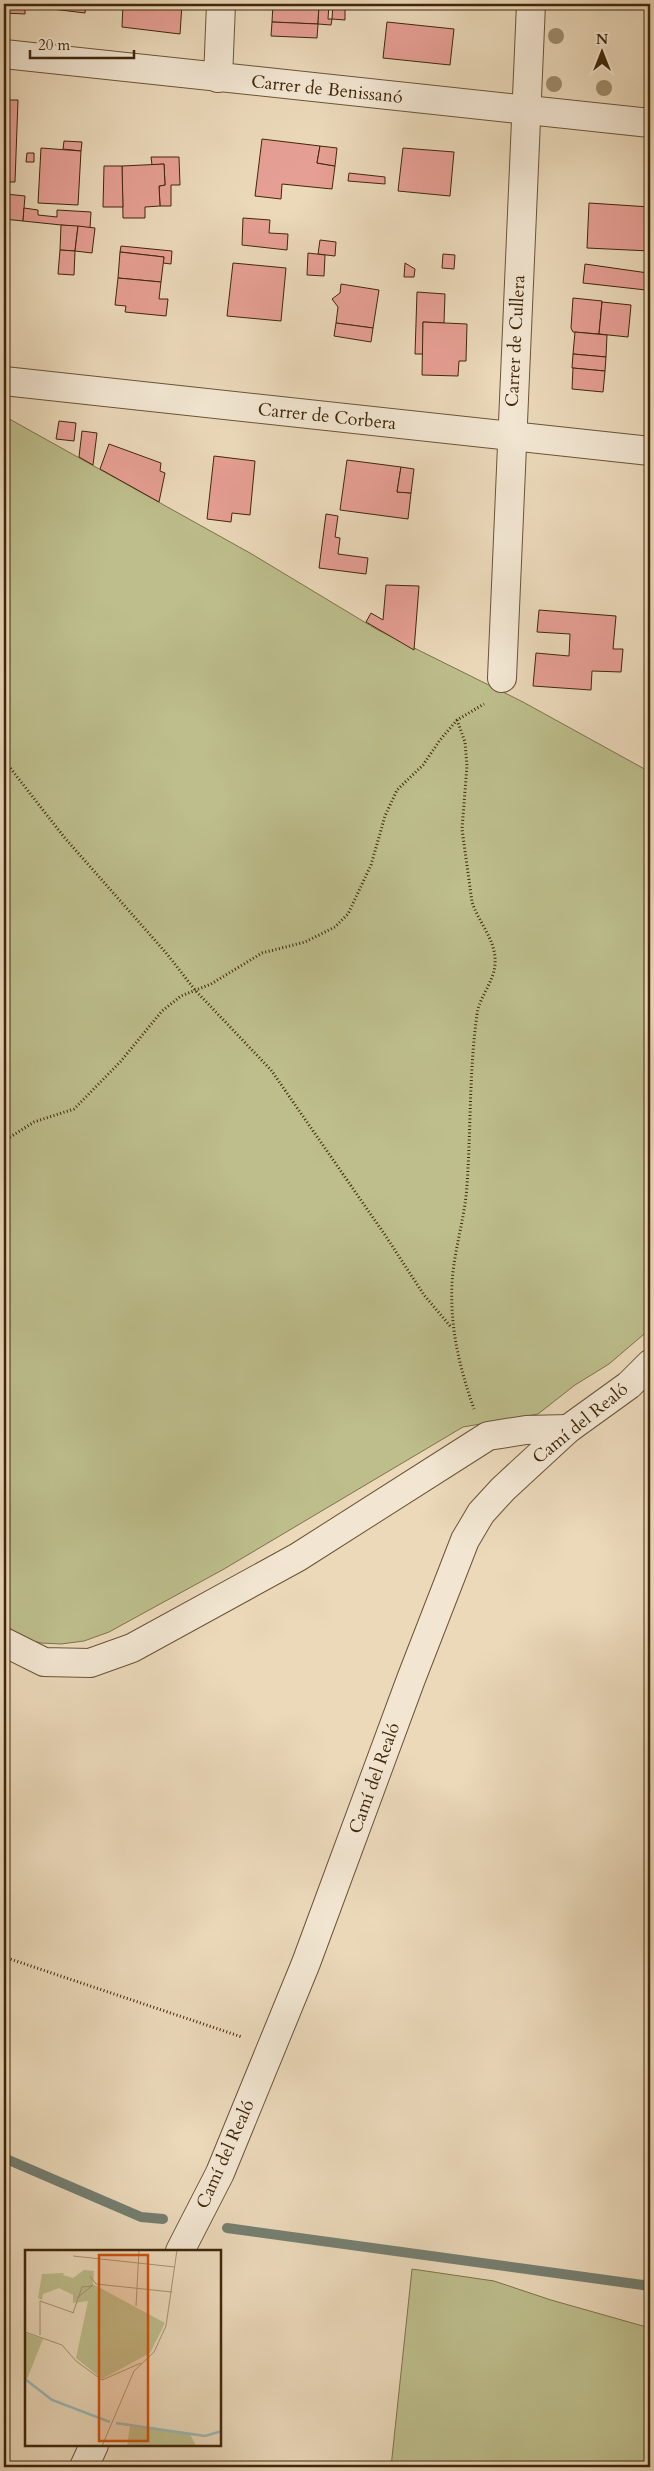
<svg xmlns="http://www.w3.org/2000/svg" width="654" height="2471" viewBox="0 0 654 2471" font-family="Cardo,serif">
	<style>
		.green { fill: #bdbe8c; stroke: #7e724a }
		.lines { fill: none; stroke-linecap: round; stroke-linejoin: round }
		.stream { stroke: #757f71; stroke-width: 10 }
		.building { fill: #e69f94; stroke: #402709 }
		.street-casing { stroke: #6b5435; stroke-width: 30 }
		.path { stroke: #402709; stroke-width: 3; stroke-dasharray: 1 2.5; stroke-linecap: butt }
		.street { stroke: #f2e6d2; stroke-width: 28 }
		.tree { fill: #9e8c6b }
		.labels { text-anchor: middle; stroke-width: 4; stroke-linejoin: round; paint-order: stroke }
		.street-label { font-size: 18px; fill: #402709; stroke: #f2e6d2 }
		.inset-river { fill: none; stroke: #99b9b6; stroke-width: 2.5 }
		.inset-road { fill: none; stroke: #a79273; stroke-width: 1 }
		.view { fill: #cf520c; fill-opacity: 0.15; stroke: #cf520c; stroke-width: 2.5 }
		.inset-edge { fill: none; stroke: #402709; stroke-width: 2.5 }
	</style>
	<rect width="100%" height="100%" fill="#ebd9ba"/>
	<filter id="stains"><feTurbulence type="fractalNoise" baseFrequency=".004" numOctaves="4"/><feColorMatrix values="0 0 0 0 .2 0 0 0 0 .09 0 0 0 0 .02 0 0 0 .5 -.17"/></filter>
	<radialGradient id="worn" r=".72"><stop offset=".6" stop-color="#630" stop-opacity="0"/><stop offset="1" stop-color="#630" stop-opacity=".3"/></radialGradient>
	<!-- green -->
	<g class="green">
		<polygon points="4,416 250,553 376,629 523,702 650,772 650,1329 609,1364 575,1385 538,1414 463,1427 224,1569 109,1632 84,1641 61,1644 41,1643 22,1638 4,1628"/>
		<polygon points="412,2269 494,2281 551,2300 650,2328 650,2467 391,2467"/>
	</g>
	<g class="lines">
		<!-- stream -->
		<g class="stream">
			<polyline points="4,2158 141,2217 163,2219"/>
			<polyline points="227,2228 650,2286"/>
		</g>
	</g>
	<!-- building -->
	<g class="building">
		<polygon points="4,4 25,4 25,14 4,13"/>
		<polygon points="45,4 86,4 85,13 44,8"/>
		<polygon points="123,4 182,4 180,34 122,27"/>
		<polygon points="273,4 319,4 318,24 272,22"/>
		<polygon points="319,4 329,4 328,19 332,19 331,25 318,24"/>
		<polygon points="333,4 345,4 345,20 332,19"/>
		<polygon points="272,22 318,24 317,38 271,36"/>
		<polygon points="387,22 454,29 450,65 383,58"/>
		<polygon points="4,100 18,100 15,182 4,182"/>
		<polygon points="262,139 320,146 317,163 335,166 332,189 282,184 281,199 255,196"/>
		<polygon points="64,141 82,142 81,151 63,149"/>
		<polygon points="320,146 337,148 335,166 317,163"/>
		<polygon points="41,148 81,151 78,205 38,203"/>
		<polygon points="403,148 454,152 450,196 398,191"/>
		<polygon points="27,153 34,153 34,162 26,162"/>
		<polygon points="151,157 179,157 180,185 171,185 171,206 160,206 159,186 165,185 164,164 152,165"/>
		<polygon points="164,164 165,185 159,186 160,206 145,207 145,218 123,218 122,166"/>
		<polygon points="104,166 122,166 123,207 103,207"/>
		<polygon points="349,173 385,177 385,184 348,181"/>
		<polygon points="6,194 25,196 23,221 4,219"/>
		<polygon points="589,203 650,207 650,251 587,248"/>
		<polygon points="24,208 38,210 38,215 57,217 57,210 91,212 90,228 23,221"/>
		<polygon points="243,218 270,220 269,233 288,234 287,250 242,245"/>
		<polygon points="61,225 78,226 75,251 60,250"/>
		<polygon points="78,226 95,228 92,253 75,251"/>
		<polygon points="320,240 336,242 335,256 318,254"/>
		<polygon points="121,246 172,251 171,264 163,263 164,257 120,252"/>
		<polygon points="60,250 75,251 74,275 58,274"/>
		<polygon points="120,252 164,257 161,282 118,278"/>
		<polygon points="308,253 325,255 324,276 307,275"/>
		<polygon points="443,254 455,255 454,269 442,268"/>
		<polygon points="233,263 286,268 281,321 227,316"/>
		<polygon points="405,263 415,269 414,277 404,277"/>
		<polygon points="585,264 648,273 646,290 583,283"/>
		<polygon points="118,278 161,282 159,299 168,299 166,316 125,312 126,306 115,305"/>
		<polygon points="341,284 379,290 373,328 336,323 338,307 332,299 340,293"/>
		<polygon points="417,292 445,294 444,323 423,322 423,354 415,354"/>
		<polygon points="573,298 602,301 599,334 573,332 571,328"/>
		<polygon points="602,302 631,305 628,337 599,334"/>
		<polygon points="423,322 467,324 466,361 459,361 458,376 422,375"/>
		<polygon points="336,323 373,328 371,342 334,336"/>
		<polygon points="575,332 607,335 606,357 573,354"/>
		<polygon points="573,354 606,357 605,371 572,368"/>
		<polygon points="573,368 605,371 603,392 572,389"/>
		<polygon points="59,421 76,423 74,441 56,439"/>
		<polygon points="82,431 97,433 93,465 79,457"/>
		<polygon points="109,444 161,463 160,471 165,473 159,502 100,469"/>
		<polygon points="214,456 255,461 250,515 232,513 231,522 207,519"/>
		<polygon points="347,460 401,467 397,492 411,493 408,519 340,510"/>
		<polygon points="401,467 414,469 411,493 397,492"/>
		<polygon points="326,514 338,516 335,537 340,538 338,554 368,558 366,574 319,568"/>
		<polygon points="386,585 419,586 414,650 366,622 371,613 383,620"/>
		<polygon points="539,610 616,616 613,649 623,649 621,672 592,671 591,690 533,686 536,653 569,656 570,634 537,632"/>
	</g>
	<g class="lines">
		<!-- street casing -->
		<g class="street-casing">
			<g id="street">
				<polyline points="4,54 650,123"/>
				<polyline points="218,78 221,4"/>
				<polyline points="4,381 650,451"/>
				<polyline points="502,678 531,4"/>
				<polyline points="4,1642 44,1662 90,1663 132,1648 298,1557 488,1436 526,1430 568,1429"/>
				<polyline points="180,2251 220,2173 306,1963 411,1679 465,1540 481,1513 503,1489 568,1429 629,1385 650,1364"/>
				<polyline points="84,2467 94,2445"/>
			</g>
		</g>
		<!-- path -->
		<g class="path">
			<path d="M457,720L465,742L467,766L462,829L472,902C478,921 494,938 495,958C497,980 479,995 477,1015C469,1071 471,1129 467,1185C465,1218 454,1250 452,1283C450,1328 459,1366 474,1409"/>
			<polyline points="4,760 64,837 167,954 195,990 271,1070 385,1235 424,1295 451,1327"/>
			<polyline points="4,1141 34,1122 74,1109 121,1061 162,1011 181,996 211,984 262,953 305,942 335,927 348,914 371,865 385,816 397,790 423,765 440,740 457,720 484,704"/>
			<polyline points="4,1957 242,2037"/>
		</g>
		<!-- street -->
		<use href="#street" class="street"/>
	</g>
	<!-- trees -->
	<g class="tree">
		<circle cx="556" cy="36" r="8"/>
		<circle cx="554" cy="84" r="8"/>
		<circle cx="604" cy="88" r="8"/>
	</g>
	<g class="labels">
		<!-- street labels -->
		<g class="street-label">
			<text transform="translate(327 89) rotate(6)" y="6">Carrer de Benissanó</text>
			<text transform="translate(515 341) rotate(-87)" y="6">Carrer de Cullera</text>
			<text transform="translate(327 416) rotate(6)" y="6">Carrer de Corbera</text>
			<text transform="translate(580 1423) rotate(-39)" y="6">Camí del Realó</text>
			<text transform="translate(374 1778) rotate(-70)" y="6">Camí del Realó</text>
			<text transform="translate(225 2154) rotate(-66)" y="6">Camí del Realó</text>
		</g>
	</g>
	<!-- overview -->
	<g transform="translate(25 2250)">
		<rect width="196" height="196" fill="#ebd9ba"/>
		<path d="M59,20L69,21L68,34L140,73L125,103L77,129L51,108L63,51L48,53V45L34,38L18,44L17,50L13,48L17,24L39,23L38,25L48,28ZM0,83L18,89L2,129L0,127ZM105,176L165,184L171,196H102Z" fill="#bdbe8c"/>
		<path class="inset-river" d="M0,129L27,150L85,172M91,173L180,186L197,181"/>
		<path class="inset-road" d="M48,6L150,17M65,26L71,34L147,42M52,48L68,35M111,56L114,0M48,63L57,37L67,36M0,82L37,95L51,111L77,130L116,113M15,85V51L49,63M77,196L109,121L129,102L141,76L152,0"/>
		<path class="view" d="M74,5H123V191H74Z"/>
		<rect width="196" height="196" class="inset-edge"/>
	</g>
	<!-- margin -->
	<rect width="654" height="2471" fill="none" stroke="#ebd9ba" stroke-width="20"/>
	<rect x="5" y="5" width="644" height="2461" fill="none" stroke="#402709" stroke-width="2.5"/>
	<rect x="10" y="10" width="634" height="2451" fill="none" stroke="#402709"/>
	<!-- north arrow -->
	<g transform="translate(602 52)" stroke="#f2e6d2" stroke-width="4" paint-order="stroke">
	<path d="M0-4L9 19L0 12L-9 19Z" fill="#402709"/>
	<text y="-8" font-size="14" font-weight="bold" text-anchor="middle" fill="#402709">N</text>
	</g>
	<!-- scale -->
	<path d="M30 50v8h104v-8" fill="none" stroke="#402709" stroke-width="2.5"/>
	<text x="38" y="50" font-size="15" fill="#402709" stroke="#f2e6d2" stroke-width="4" paint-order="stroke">20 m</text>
	<rect width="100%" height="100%" filter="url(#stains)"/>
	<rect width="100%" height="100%" fill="url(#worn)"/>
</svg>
